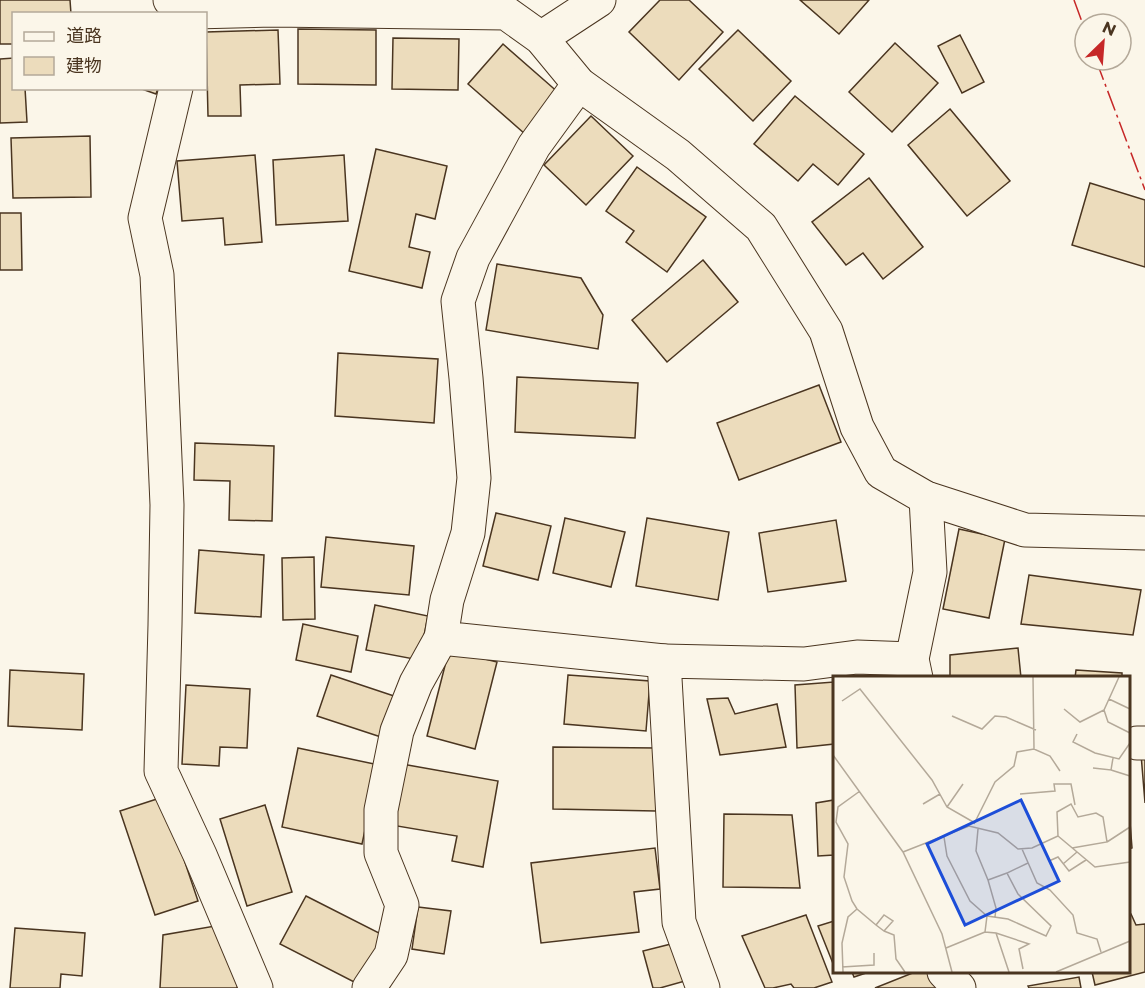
<svg xmlns="http://www.w3.org/2000/svg" width="1145" height="988" viewBox="0 0 1145 988" font-family="Montserrat,'Noto Sans JP',sans-serif">
	<style>
		.building { fill: #ecdcbc; stroke: #4a3520; stroke-width: 1.5 }
		.lines { fill: none; stroke-linecap: round; stroke-linejoin: round }
		.minor-casing { stroke: #4a3520; stroke-width: 35 }
		.minor { stroke: #fbf6e9; stroke-width: 33 }
		.power { stroke: #c62828; stroke-width: 1.5; stroke-dasharray: 21 4.5 3 4.5; stroke-linecap: butt }
		.inset-road { fill: none; stroke: #b4a999; stroke-width: 1.5 }
		.view { fill: #1d4ed8; fill-opacity: 0.15; stroke: #1d4ed8; stroke-width: 3 }
		.inset-edge { fill: none; stroke: #4a3520; stroke-width: 3 }
	</style>
	<rect width="100%" height="100%" fill="#fbf6e9"/>
	<!-- building -->
	<g class="building">
		<polygon points="0,0 70,0 71,14 14,14 14,44 0,44"/>
		<polygon points="660,0 689,0 723,32 679,80 629,32"/>
		<polygon points="800,0 869,0 839,34"/>
		<polygon points="298,29 376,30 376,85 298,84"/>
		<polygon points="278,30 280,84 240,85 241,116 208,116 206,32"/>
		<polygon points="738,30 791,81 753,121 699,69"/>
		<polygon points="960,35 984,82 962,93 938,46"/>
		<polygon points="393,38 459,39 458,90 392,89"/>
		<polygon points="895,43 938,83 892,132 849,92"/>
		<polygon points="503,44 560,94 525,134 468,84"/>
		<polygon points="14,58 14,88 25,88 27,122 0,123 0,59"/>
		<polygon points="139,88 158,88 156,94"/>
		<polygon points="795,96 864,154 838,185 813,164 798,181 754,144"/>
		<polygon points="950,109 1010,181 967,216 908,145"/>
		<polygon points="591,116 633,156 586,205 544,165"/>
		<polygon points="90,136 91,197 13,198 11,138"/>
		<polygon points="376,149 447,166 435,219 416,214 409,247 430,252 422,288 349,271"/>
		<polygon points="255,155 262,242 225,245 223,218 182,221 177,161"/>
		<polygon points="344,155 348,221 276,225 273,160"/>
		<polygon points="637,167 706,217 667,272 626,242 634,231 606,211"/>
		<polygon points="869,178 923,247 883,279 863,253 846,265 812,222"/>
		<polygon points="1090,183 1145,200 1145,267 1072,245"/>
		<polygon points="0,213 21,213 22,270 0,270"/>
		<polygon points="703,260 738,302 667,362 632,320"/>
		<polygon points="497,264 581,278 603,315 598,349 486,330"/>
		<polygon points="338,353 438,359 434,423 335,416"/>
		<polygon points="517,377 638,383 635,438 515,432"/>
		<polygon points="819,385 841,442 739,480 717,423"/>
		<polygon points="195,443 274,446 272,521 229,520 230,481 194,480"/>
		<polygon points="496,513 551,526 538,580 483,566"/>
		<polygon points="565,518 625,532 611,587 553,573"/>
		<polygon points="647,518 729,532 718,600 636,586"/>
		<polygon points="836,520 846,581 768,592 759,533"/>
		<polygon points="959,529 1005,539 989,618 943,609"/>
		<polygon points="326,537 414,546 409,595 321,587"/>
		<polygon points="199,550 264,555 261,617 195,613"/>
		<polygon points="314,557 315,619 283,620 282,558"/>
		<polygon points="1029,575 1141,590 1133,635 1021,624"/>
		<polygon points="375,605 428,616 419,660 366,650"/>
		<polygon points="303,624 358,636 351,672 296,660"/>
		<polygon points="1018,648 1021,678 950,678 950,655"/>
		<polygon points="449,650 497,662 475,749 427,736"/>
		<polygon points="10,670 84,674 82,730 8,726"/>
		<polygon points="1076,670 1122,673 1122,678 1075,678"/>
		<polygon points="331,675 397,697 384,738 317,716"/>
		<polygon points="568,675 650,681 646,731 564,724"/>
		<polygon points="834,682 834,744 797,748 795,685"/>
		<polygon points="186,685 250,689 247,748 220,747 219,766 182,764"/>
		<polygon points="728,698 735,714 777,704 786,747 720,755 707,699"/>
		<polygon points="553,747 657,748 656,811 553,809"/>
		<polygon points="298,748 379,765 362,844 282,827"/>
		<polygon points="1141,754 1145,754 1145,803"/>
		<polygon points="402,764 498,781 483,867 452,861 457,836 391,825"/>
		<polygon points="163,797 198,901 155,915 120,811"/>
		<polygon points="1128,797 1132,848 1128,849"/>
		<polygon points="834,800 834,855 818,856 816,803"/>
		<polygon points="265,805 292,892 247,906 220,819"/>
		<polygon points="724,814 792,815 800,888 723,887"/>
		<polygon points="655,848 660,889 634,892 639,932 541,943 531,863"/>
		<polygon points="306,896 383,935 358,984 280,944"/>
		<polygon points="418,907 451,911 444,954 412,949"/>
		<polygon points="1128,914 1131,914 1136,925 1145,924 1145,972 1095,985 1092,972 1128,972"/>
		<polygon points="806,915 832,982 814,988 794,988 791,984 773,988 765,988 742,936"/>
		<polygon points="834,921 834,966 818,926"/>
		<polygon points="215,926 239,980 237,988 160,988 163,935"/>
		<polygon points="15,928 85,933 82,976 61,974 60,988 10,988"/>
		<polygon points="675,943 685,981 660,988 653,988 643,951"/>
		<polygon points="852,972 869,972 854,977"/>
		<polygon points="915,972 930,972 938,988 875,988"/>
		<polygon points="1079,977 1081,988 1029,988 1028,986"/>
	</g>
	<g class="lines">
		<!-- minor casing -->
		<g class="minor-casing">
			<g id="minor">
				<polyline points="170,0 194,12 272,10 506,13 541,38 579,84 678,155 761,227 826,331 857,427 881,472 926,498 1025,530 1145,533"/>
				<polyline points="541,38 599,0"/>
				<polyline points="579,84 534,146 473,258 458,301 466,378 474,478 468,533 447,600 441,638 664,661"/>
				<polyline points="176,88 145,218 157,275 167,505 165,625 161,771 200,855 256,988"/>
				<polyline points="916,678 912,659 930,572 926,498"/>
				<polyline points="1137,743 1145,743"/>
				<polyline points="944,972 959,988"/>
				<polyline points="369,988 391,955 402,905 381,853 381,810 397,731 416,683 441,638"/>
				<polyline points="703,988 679,922 664,661 804,664 857,657 912,659"/>
			</g>
		</g>
		<!-- minor -->
		<use href="#minor" class="minor"/>
		<!-- power -->
		<g class="power">
			<polyline points="1074,0 1085,30"/>
			<polyline points="1096,60 1145,190"/>
		</g>
	</g>
	<!-- overview -->
	<g transform="translate(833 676)">
		<rect width="297" height="297" fill="#fbf6e9"/>
		<path class="inset-road" d="M200,1L201,73M286,1L271,34L275,46L297,57M276,23L297,33M9,25L27,13L99,104L114,131L142,147M231,33L247,46L271,34M119,40L149,53L162,40L173,41L203,54M244,58L240,66L262,77L286,83L297,67M0,79L70,176L109,258L119,296M260,92L278,94L280,82M278,94L297,100M27,115L5,131L3,146L15,168L11,201L19,225L24,233L43,249L51,255L60,245L51,239L43,249M187,118L222,115L221,108H238L242,129M90,128L107,118M114,131L130,108M141,148L162,106L181,90L184,76L201,73L217,80L227,95M145,153L143,175L155,204L174,197M225,160L262,191L297,186M111,161L114,180L137,225L154,240L175,243L213,260L218,250L185,218L174,197L195,187M274,166L297,151M189,173L204,207L217,214L240,239L244,257L264,263L268,276M70,176L136,150L165,157L185,173L199,172L225,160L224,136L238,128L245,141L263,137L270,141L274,166L239,172M216,185L225,181L236,195L253,184M230,188L244,176M155,204L163,232L162,241M154,240L152,256L163,257L176,296M51,255L61,259L63,283L72,296M163,257L196,268L186,273L190,293M113,272L152,256M9,291L41,289V277M10,296L9,267L15,241L24,233M223,296L297,265"/>
		<path class="view" d="M188,124L226,205L132,249L94,168Z"/>
		<rect width="297" height="297" class="inset-edge"/>
	</g>
	<!-- legend -->
	<rect x="12" y="12" width="195" height="78" fill="#fbf6e9" stroke="#b4a999" stroke-width="1.5"/>
	<rect x="24" y="32" width="30" height="9" fill="#fbf6e9" stroke="#b4a999" stroke-width="1.5"/>
	<text x="66" y="42" font-size="18" fill="#4a3520">道路</text>
	<rect x="24" y="57" width="30" height="18" fill="#ecdcbc" stroke="#b4a999" stroke-width="1.5"/>
	<text x="66" y="72" font-size="18" fill="#4a3520">建物</text>
	<!-- north arrow -->
	<g transform="translate(1103 42) rotate(25)"><circle r="28" fill="#fbf6e9" stroke="#b4a999" stroke-width="1.5"/>
	<path d="M0-4.5L10 22L0 15L-10 22Z" fill="#c62828"/>
	<text y="-9" font-size="16" font-weight="bold" text-anchor="middle" fill="#4a3520">N</text>
	</g>
</svg>
